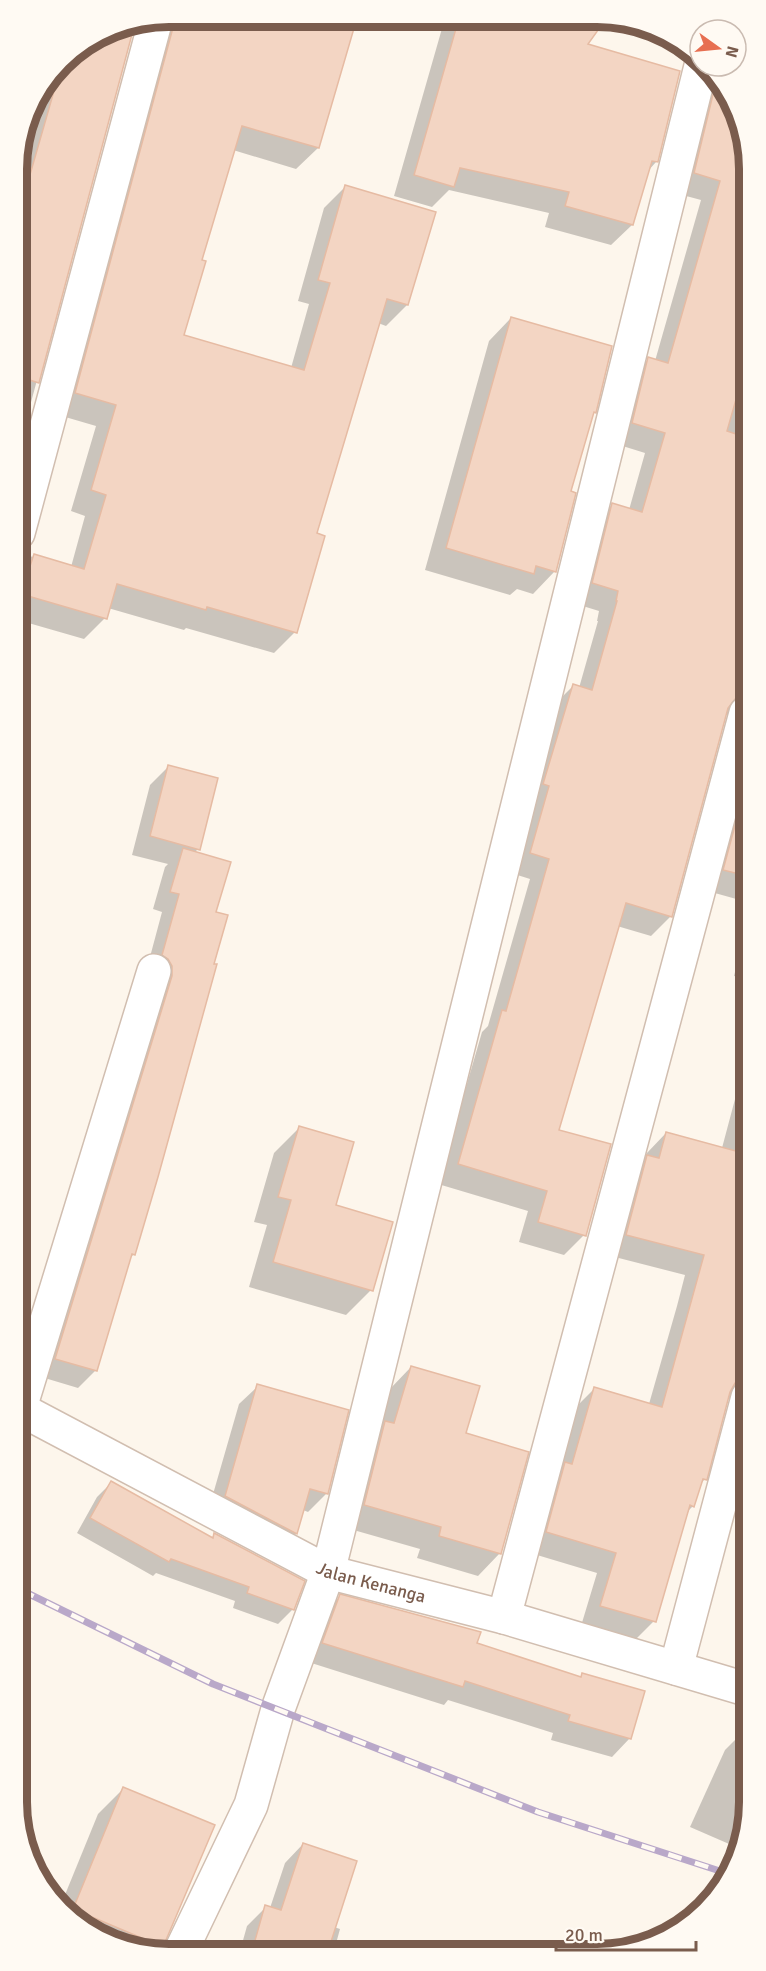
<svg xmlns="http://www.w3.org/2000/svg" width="766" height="1971" viewBox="0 0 766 1971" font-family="Signika,sans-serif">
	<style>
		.shadow { fill: #0003 }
		.building { fill: #f3d5c3; stroke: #e6bba3; stroke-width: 1.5 }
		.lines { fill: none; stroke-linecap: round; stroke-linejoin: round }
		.minor-casing { stroke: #d1beb0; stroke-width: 36 }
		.minor { stroke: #fff; stroke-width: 33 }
		.rail-casing { stroke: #b9a8c9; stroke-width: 7 }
		.rail { stroke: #fffaf3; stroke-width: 4.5; stroke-dasharray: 14; stroke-linecap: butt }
		.labels { text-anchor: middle; stroke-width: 4.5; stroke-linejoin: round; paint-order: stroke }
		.street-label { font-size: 18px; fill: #7a5c4d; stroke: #fffaf3 }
		.rim { fill: none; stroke: #7a5c4d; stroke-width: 8 }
	</style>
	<rect width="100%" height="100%" fill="#fdf6ec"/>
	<!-- shadow -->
	<g class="shadow">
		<polygon points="169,16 355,18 318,148 296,169 233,150 200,261 182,336 291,368 309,304 298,301 324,208 345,187 407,305 386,326 378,323 315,534 295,632 274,653 186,628 184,630 108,608 105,618 84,639 18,620 18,553 71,567 85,516 71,511 96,426 55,414"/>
		<polygon points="445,18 604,19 585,45 656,162 648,171 632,225 611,245 545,227 549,213 449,190 432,207 394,196"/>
		<polygon points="134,24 18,450 17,159 32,101 35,97 38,98 39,93 68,55 111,28"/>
		<polygon points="713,76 744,130 747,902 704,890 730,714 725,714 671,916 651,936 617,926 557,1131 584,1235 564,1255 519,1242 528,1211 438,1184 482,1032 488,1026 530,879 511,873 553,706 573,686 579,688 598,621 597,621 599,611 573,603 592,525 612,505 629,510 645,453 613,443 629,379 649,359 655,361 701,200 675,193"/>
		<polygon points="511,318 594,412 591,415 569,492 555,571 533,594 517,589 510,595 425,570 489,341"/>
		<polygon points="168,767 198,849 194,853 214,913 134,1254 129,1259 96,1370 78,1388 38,1376 162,912 153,909 165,867 168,864 132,855 150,785"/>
		<polygon points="747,924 747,979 734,976"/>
		<polygon points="747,1054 748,1515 724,1509 733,1399 727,1399 705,1479 699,1485 693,1506 686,1513 654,1621 634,1641 581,1626 597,1573 527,1552 575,1408 595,1388 649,1404 677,1306 685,1275 607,1255 628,1176 645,1159 646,1154 666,1133 722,1148"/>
		<polygon points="299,1128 371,1290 346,1315 249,1287 267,1225 254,1222 274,1153"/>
		<polygon points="411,1367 465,1434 500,1553 478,1576 417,1558 420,1549 343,1527 389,1390"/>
		<polygon points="258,1386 327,1493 308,1512 303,1510 296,1534 278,1552 207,1515 239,1404"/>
		<polygon points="111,1483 211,1539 214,1535 293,1609 278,1624 233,1608 235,1601 156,1573 153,1576 77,1533 97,1497"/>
		<polygon points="748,1541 749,1587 738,1584"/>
		<polygon points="340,1596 475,1644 579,1678 583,1675 630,1738 612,1757 551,1740 553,1733 448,1700 444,1705 305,1661 322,1615"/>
		<polygon points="749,1726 749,1811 736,1847 690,1827 725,1750"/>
		<polygon points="123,1789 162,1946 156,1952 140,1952 62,1910 60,1907 98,1814"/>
		<polygon points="303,1844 334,1927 340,1929 334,1951 240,1951 247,1926 266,1907 270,1908 285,1863"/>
	</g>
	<!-- building -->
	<g class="building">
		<polygon points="174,17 357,18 319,148 242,126 202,260 206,261 184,335 304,370 330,283 318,280 345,185 436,212 408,305 387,299 317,533 325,536 297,633 207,607 206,610 117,584 107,619 21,594 34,554 84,569 106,495 91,490 116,405 75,393 174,24"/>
		<polygon points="459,18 606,19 588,44 680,71 658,162 652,161 633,225 565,206 569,192 460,168 454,187 414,175"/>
		<polygon points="135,23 39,383 17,376 17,220 62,63 68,55 111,28"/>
		<polygon points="716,82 744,130 745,368 727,431 745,437 746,664 736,698 728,708 672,917 626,903 559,1130 611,1144 586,1236 538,1222 547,1191 458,1164 502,1010 506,1011 549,859 530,853 549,786 543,784 573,684 592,690 617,601 616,601 618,591 592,583 612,503 642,512 665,433 632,423 648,357 668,363 720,181 694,173"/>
		<polygon points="511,317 612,346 596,413 594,412 571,491 576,493 556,572 536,566 534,574 446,548"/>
		<polygon points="168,765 218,778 200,850 150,836"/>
		<polygon points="746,785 747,876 723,870"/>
		<polygon points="183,848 231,862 216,912 228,915 214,964 217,964 158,1177 135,1255 132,1254 97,1371 55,1359 172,976 172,966 168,959 162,955 179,894 170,892"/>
		<polygon points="299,1126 354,1142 336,1205 393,1222 373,1291 273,1262 291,1200 278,1197"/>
		<polygon points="666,1132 747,1154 748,1379 743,1379 735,1383 730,1392 707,1480 703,1479 694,1507 690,1505 656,1622 600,1606 616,1553 546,1532 565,1462 572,1464 594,1387 662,1407 704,1255 626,1235 647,1155 659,1158"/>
		<polygon points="411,1366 480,1386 466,1433 529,1452 501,1554 439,1536 441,1527 364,1505 385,1421 394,1423"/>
		<polygon points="257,1384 349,1410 328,1494 310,1489 297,1534 225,1496"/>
		<polygon points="111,1481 213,1538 214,1533 305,1581 294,1610 247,1593 249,1587 171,1559 169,1562 90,1518"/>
		<polygon points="340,1594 481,1632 477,1643 581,1677 582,1673 645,1691 631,1739 568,1721 570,1715 465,1681 463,1687 322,1643"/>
		<polygon points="123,1787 215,1825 163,1947 73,1909"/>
		<polygon points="303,1843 357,1861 328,1951 252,1951 265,1905 281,1910"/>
	</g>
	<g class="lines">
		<!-- minor casing -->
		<g class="minor-casing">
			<g id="minor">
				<polyline points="18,533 156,19"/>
				<polyline points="20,1408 154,971"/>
				<path id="s1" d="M20,1409L328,1572L504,1617L749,1690"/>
				<polyline points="504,1617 746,713"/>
				<polyline points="676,1668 748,1397"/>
				<polyline points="181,1951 251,1805 278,1709 328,1572 701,66"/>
			</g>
		</g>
		<!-- minor -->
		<use href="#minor" class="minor"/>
		<!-- rail casing -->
		<g class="rail-casing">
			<polyline id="rail" points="21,1590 213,1684 538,1812 726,1873"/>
		</g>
		<!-- rail -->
		<use href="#rail" class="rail"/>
	</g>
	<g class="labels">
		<!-- street labels -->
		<g class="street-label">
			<text dy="6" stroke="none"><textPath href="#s1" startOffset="393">Jalan Kenanga</textPath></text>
		</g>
	</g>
	<!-- crop -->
	<path d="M0 0H766V1971H0ZM169 27H597A142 142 0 0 1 739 169V1802A142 142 0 0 1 597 1944H169A142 142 0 0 1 27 1802V169A142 142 0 0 1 169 27Z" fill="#fffaf3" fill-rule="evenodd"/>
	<path class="rim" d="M169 27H597A142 142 0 0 1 739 169V1802A142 142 0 0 1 597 1944H169A142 142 0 0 1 27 1802V169A142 142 0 0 1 169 27Z"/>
	<!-- north arrow -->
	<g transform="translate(718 48) rotate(105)"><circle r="28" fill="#fffaf3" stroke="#cabbb1" stroke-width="1.5"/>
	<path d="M0-4.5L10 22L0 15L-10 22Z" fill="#e76f51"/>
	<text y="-9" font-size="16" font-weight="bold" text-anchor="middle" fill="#7a5c4d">N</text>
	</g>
	<!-- scale -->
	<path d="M556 1941v9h140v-9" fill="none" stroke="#7a5c4d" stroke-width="3"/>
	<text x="565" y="1941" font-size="18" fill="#7a5c4d" stroke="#fffaf3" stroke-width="4.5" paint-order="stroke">20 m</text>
</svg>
